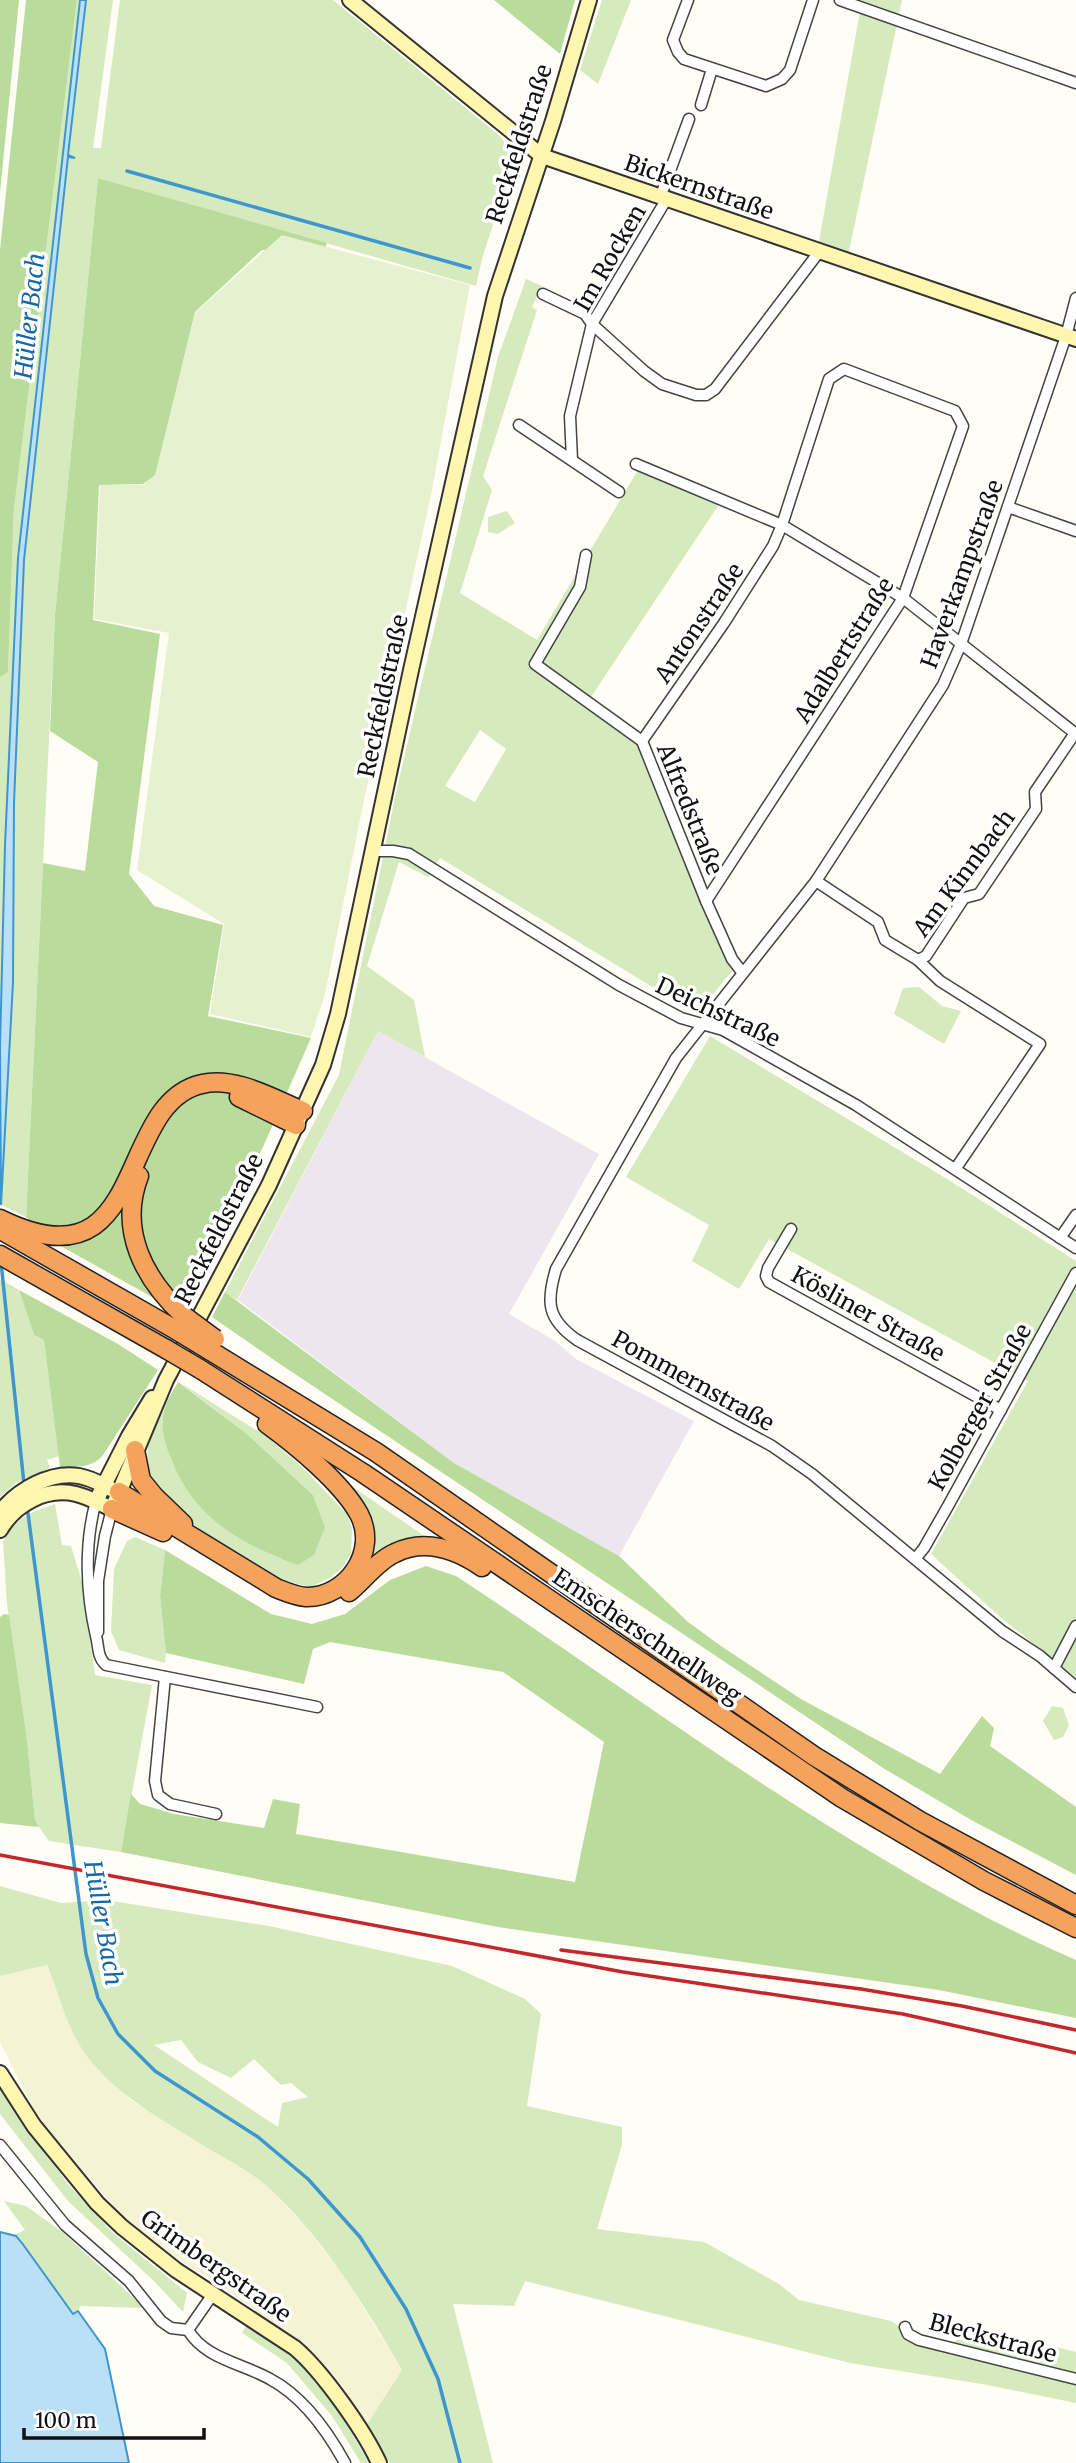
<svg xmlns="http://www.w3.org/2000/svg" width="1076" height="2463" viewBox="0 0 1076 2463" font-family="Merriweather,serif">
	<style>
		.industrial { fill: #eee6ef }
		.farmland { fill: #f6f3d4 }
		.green { fill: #d5ebbd; fill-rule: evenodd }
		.forest { fill: #b9dc9c }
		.pitch { fill: #e6f2cf }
		.water { fill: #b9e0f7; stroke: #3f96cf; stroke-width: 2 }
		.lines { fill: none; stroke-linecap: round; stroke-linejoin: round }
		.stream { stroke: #3f96cf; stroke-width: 3.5 }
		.street-casing { stroke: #444; stroke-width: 13 }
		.secondary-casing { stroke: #333; stroke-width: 18 }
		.highway-casing { stroke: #222; stroke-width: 21 }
		.street { stroke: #fff; stroke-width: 10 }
		.secondary { stroke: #fff6b0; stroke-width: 14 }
		.highway { stroke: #f5a25d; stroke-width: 18 }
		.rail { stroke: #c4262e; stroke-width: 3.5 }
		.highway-bridge-casing { stroke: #222; stroke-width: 21; stroke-linecap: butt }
		.highway-bridge { stroke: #f5a25d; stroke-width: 18 }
		.labels { text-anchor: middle; stroke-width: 7; stroke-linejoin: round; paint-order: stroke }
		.street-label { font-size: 23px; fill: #111; stroke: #fff }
		.water-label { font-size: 24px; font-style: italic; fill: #1768a6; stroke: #fff }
	</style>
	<rect width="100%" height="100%" fill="#fffdf5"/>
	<!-- industrial -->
	<polygon class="industrial" points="378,1031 599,1154 509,1314 555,1341 576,1359 694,1421 619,1556 454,1463 238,1300"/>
	<!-- farmland -->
	<polygon class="farmland" points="47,1965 76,2039 98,2070 131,2100 208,2148 247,2169 271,2190 303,2224 343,2274 402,2370 366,2426 298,2342 213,2280 183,2263 126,2220 40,2122 0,2042 0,1976"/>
	<!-- green -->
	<g class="green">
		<polygon points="77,0 80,0 18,558 5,845 0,1047 0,677 8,672 14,509"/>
		<polygon points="86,0 113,0 93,148 101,148 120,0 333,0 500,136 508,148 511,168 482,259 476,286 98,178 55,615 26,1217 1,1205 13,982 14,803 24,560 68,157 75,157 68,155"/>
		<polygon points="602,0 631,0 598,84 580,70"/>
		<polygon points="862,0 902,0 848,256 818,247"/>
		<path d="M526,279L542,286L532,307L537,310L483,476L492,490L460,593L537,640L638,470L720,503L587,703L635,741L732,971L697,1014L440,858L428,877L399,862L367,966L414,1000L425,1057L378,1031L237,1300L225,1292L339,1075L396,792L498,357ZM480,730L506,749L475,802L445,786Z"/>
		<polygon points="507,511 515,523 498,534 488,532 488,517"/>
		<polygon points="919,987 942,1006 961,1011 944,1044 894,1014 903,988"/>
		<polygon points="710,1036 952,1182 1076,1261 1076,1678 999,1616 931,1554 1028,1381 769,1239 739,1289 692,1261 709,1225 626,1177"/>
		<polygon points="0,1279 19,1290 34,1335 44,1340 59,1456 47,1460 50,1468 16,1483 0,1497"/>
		<path d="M179,1382L269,1438L303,1468L347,1514L352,1528L351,1553L343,1567L330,1578L310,1587L282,1580L210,1539L150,1483L153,1480C140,1453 151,1435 164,1410L162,1423L325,1527L313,1495L247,1434Z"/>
		<polygon points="337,1476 430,1540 366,1567 371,1549"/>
		<polygon points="55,1504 62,1545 71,1546 82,1582 95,1675 152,1685 121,1852 49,1841 35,1821 27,1740 7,1604 3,1541 11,1528 21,1519 33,1512"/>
		<polygon points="135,1537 165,1550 160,1597 166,1653 165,1663 119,1650 111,1631 114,1569 127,1541"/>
		<polygon points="1052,1706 1063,1708 1069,1725 1063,1737 1054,1740 1043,1721"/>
		<path d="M0,1886L61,1903L106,1900L269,1926L452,1966L525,1999L541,2014L527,2106L622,2127V2145L597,2229L704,2242L779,2284L799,2300L891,2321L909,2333L954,2347L961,2323L1076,2352V2403L982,2384L850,2363L525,2281L514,2306L453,2304L493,2463H390L366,2426L402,2370C365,2306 326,2242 271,2190C250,2170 225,2159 201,2144C155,2115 103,2088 76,2039C64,2016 57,1989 47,1965L0,1976ZM181,2040L198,2062L231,2078L254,2059L281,2085L291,2083L308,2097L282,2103L278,2127L154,2045Z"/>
		<polygon points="0,2089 68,2184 113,2233 187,2293 183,2312 155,2282 68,2201 0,2114"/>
		<polygon points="4,2201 26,2206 61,2231 145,2308 81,2306 74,2314 22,2243 14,2235 25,2230"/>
		<polygon points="248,2322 310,2370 344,2420 369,2463 361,2463 332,2416 287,2363 242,2333"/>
	</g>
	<!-- forest -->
	<g class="forest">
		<polygon points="0,0 19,0 0,193"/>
		<polygon points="26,0 77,0 14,509 8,672 0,677 0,250"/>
		<polygon points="494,0 575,0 560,54"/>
		<polygon points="98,178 327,243 324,251 262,250 195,312 156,475 143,484 99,485 93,620 160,634 129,874 154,906 223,925 208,1016 311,1038 263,1147 205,1266 192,1305 170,1307 48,1239 26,1217 43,863 85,871 98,762 50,731 55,615"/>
		<path d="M19,1290L118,1344L158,1370L103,1455C93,1468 76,1467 60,1467L44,1340L34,1335Z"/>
		<polygon points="225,1292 454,1463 619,1556 688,1622 721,1646 801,1699 940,1774 982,1716 994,1728 990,1746 1076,1807 1076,1875 973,1821 883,1768 277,1362 212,1317"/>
		<path d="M178,1382L247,1434L313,1495L325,1527L314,1555L298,1565C241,1544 193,1518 171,1458C165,1444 160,1427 164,1411C166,1401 173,1391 178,1382Z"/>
		<path d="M165,1550L271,1614L312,1624L345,1614L390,1580L426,1566L456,1576C602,1672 742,1777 893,1865C952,1900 1013,1933 1076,1960V2018L939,1990L498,1927L121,1852L131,1794L140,1804L174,1814L264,1828L273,1799L300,1804L296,1834L575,1882L604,1742L503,1672L330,1642L313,1649L304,1684L166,1653L160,1597Z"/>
		<polygon points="4,1614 9,1615 27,1740 35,1820 39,1827 0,1823 0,1617"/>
	</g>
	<!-- pitch -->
	<polygon class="pitch" points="282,235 470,285 431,495 364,800 325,994 311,1037 210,1014 224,924 137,870 169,633 94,619 100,485 143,485 155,475 195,313"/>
	<!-- water -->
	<g class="water">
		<polygon points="80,0 86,0 68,155 75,158 68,157 24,560 14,803 13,982 1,1205 0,1047 5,845 18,558"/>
		<polygon points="0,2232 16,2236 22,2243 73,2314 78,2311 105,2349 129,2463 0,2463"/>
	</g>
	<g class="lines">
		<!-- stream -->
		<g class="stream">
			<polyline points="127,171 470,268"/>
			<polyline points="1,1262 24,1484"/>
			<polyline points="27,1506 86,1954 98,1998 118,2034 155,2071 258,2137 308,2179 360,2237 406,2309 438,2379 460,2463"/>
		</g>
		<!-- street casing -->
		<g class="street-casing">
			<g id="street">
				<polyline points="688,0 673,40 678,52 684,59 766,86 782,79 790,70 813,0"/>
				<polyline points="840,0 1076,83"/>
				<polyline points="701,105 712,69"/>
				<polyline points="660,198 689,119"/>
				<polyline points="543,294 585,314 592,324 644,371 662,384 696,395 706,395 715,389 819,252"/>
				<path d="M1076,298L1066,336L961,644L943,685L816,881L676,1058L556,1269C546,1302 547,1319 577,1340L772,1446L812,1474L1002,1631L1040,1656L1076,1687"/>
				<polyline points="519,425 619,492"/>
				<polyline points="572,460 570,416 592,324 666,200"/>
				<polyline points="636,464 782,525 903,598 1076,734"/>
				<polyline points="1008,507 1076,531"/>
				<polyline points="586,555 580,587 535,664 642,741 706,901 732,959 742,972"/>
				<polyline points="642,741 724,623 773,546 782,525 829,379 844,369 955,411 963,426 903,598 706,901"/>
				<polyline points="372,851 393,851 409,854 619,985 681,1018 723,1030 856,1105 1076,1248"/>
				<polyline points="816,881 878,922 885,940 918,960 940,981 1040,1044 956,1168"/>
				<polyline points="918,960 926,956 964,898 979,894 1036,809 1035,792 1075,733"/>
				<polyline points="791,1229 768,1268 766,1276 769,1282 1001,1410"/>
				<polyline points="1060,1238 1076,1215"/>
				<path d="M96,1501C84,1544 86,1593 96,1636C99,1647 97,1657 106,1665L317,1707"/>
				<polyline points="916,1558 924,1548 948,1506 1076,1273"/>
				<polyline points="98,1632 98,1581 105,1536 112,1509"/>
				<polyline points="1054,1668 1076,1626"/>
				<polyline points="165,1677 155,1781 158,1795 170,1804 216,1814"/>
				<polyline points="0,2145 65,2225 129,2281 161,2321 171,2328 188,2330"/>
				<polyline points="905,2327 908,2334 919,2340 1076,2379"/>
				<path d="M188,2330C205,2359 242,2363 270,2379C302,2396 328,2432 345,2463"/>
				<polyline points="188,2330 213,2294"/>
			</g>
		</g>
		<!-- secondary casing -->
		<g class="secondary-casing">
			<g id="secondary">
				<polyline points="350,0 542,156 1076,339"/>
				<polyline points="96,1501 129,1436 152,1398"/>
				<path d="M0,1512C18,1490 50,1471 79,1476C91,1478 101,1484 111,1489"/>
				<path d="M0,1530C15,1504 46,1487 76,1494C89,1497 101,1504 112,1509L166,1380L269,1185L323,1065L338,1014L411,670L495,296L553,121L589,0"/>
				<path d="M0,2073L34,2126L97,2203L122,2227L176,2270L295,2348C322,2371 364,2430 379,2463"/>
			</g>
		</g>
		<!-- highway casing -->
		<g class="highway-casing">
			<g id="highway">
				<polyline points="239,1097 296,1125"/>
				<path d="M139,1176C118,1230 144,1279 184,1316"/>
				<path d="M0,1219C150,1293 114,1103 202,1084C235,1076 273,1099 303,1111"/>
				<polyline points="6,1233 176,1330"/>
				<polyline points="0,1255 166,1349"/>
				<polyline points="209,1350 376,1452 814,1756 920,1821 1076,1905"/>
				<polyline points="200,1369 363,1473 842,1798 984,1881 1076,1928"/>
				<polyline points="135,1450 141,1480 154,1496 183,1524"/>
				<path d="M119,1492L276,1588C286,1592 295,1596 306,1597C347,1598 379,1551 359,1514C342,1483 296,1445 267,1424"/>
				<polyline points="112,1509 163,1532"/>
				<path d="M349,1592C364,1580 377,1561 395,1553C425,1538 457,1550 482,1567"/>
			</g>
		</g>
		<!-- street -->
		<use href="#street" class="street"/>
		<!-- secondary -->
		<use href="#secondary" class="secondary"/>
		<!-- highway -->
		<use href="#highway" class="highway"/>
		<!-- rail -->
		<g class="rail">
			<polyline points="0,1855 623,1972 903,2014 1076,2053"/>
			<polyline points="561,1950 861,1989 962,2006 1076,2030"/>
		</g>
		<!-- highway-bridge casing -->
		<g class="highway-bridge-casing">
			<g id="highway-bridge">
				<polyline points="184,1316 215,1339"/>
				<polyline points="176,1330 209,1350"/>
				<polyline points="166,1349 200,1369"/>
			</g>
		</g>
		<!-- highway-bridge -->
		<use href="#highway-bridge" class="highway-bridge"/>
	</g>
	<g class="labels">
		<!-- street labels -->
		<g class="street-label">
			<text transform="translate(519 144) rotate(-72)" y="8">Reckfeldstraße</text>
			<text transform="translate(699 187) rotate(19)" y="8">Bickernstraße</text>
			<text transform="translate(610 258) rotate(-60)" y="8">Im Rocken</text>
			<text transform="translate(962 574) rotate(-70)" y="8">Haverkampstraße</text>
			<text transform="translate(699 623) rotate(-56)" y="8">Antonstraße</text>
			<text transform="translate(844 650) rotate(-58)" y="8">Adalbertstraße</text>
			<text transform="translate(383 696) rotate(-78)" y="8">Reckfeldstraße</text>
			<text transform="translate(690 809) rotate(68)" y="8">Alfredstraße</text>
			<text transform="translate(964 873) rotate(-53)" y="8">Am Kinnbach</text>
			<text transform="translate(718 1012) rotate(25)" y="8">Deichstraße</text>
			<text transform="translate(219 1229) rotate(-63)" y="8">Reckfeldstraße</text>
			<text transform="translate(868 1314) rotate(29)" y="8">Kösliner Straße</text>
			<text transform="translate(693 1381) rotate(29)" y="8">Pommernstraße</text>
			<text transform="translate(980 1407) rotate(-61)" y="8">Kolberger Straße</text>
			<text transform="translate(647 1636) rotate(34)" y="8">Emscherschnellweg</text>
			<text transform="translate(216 2266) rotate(35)" y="8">Grimbergstraße</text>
			<text transform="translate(993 2338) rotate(15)" y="8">Bleckstraße</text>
		</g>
		<!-- water labels -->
		<g class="water-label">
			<text transform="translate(30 316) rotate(-84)" y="8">Hüller Bach</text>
			<text transform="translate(103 1923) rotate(80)" y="8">Hüller Bach</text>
		</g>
	</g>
	<!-- scale -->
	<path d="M24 2428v10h180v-10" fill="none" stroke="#111111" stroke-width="3.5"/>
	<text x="35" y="2428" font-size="21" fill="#111111" stroke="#ffffff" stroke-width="5" paint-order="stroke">100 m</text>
</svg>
